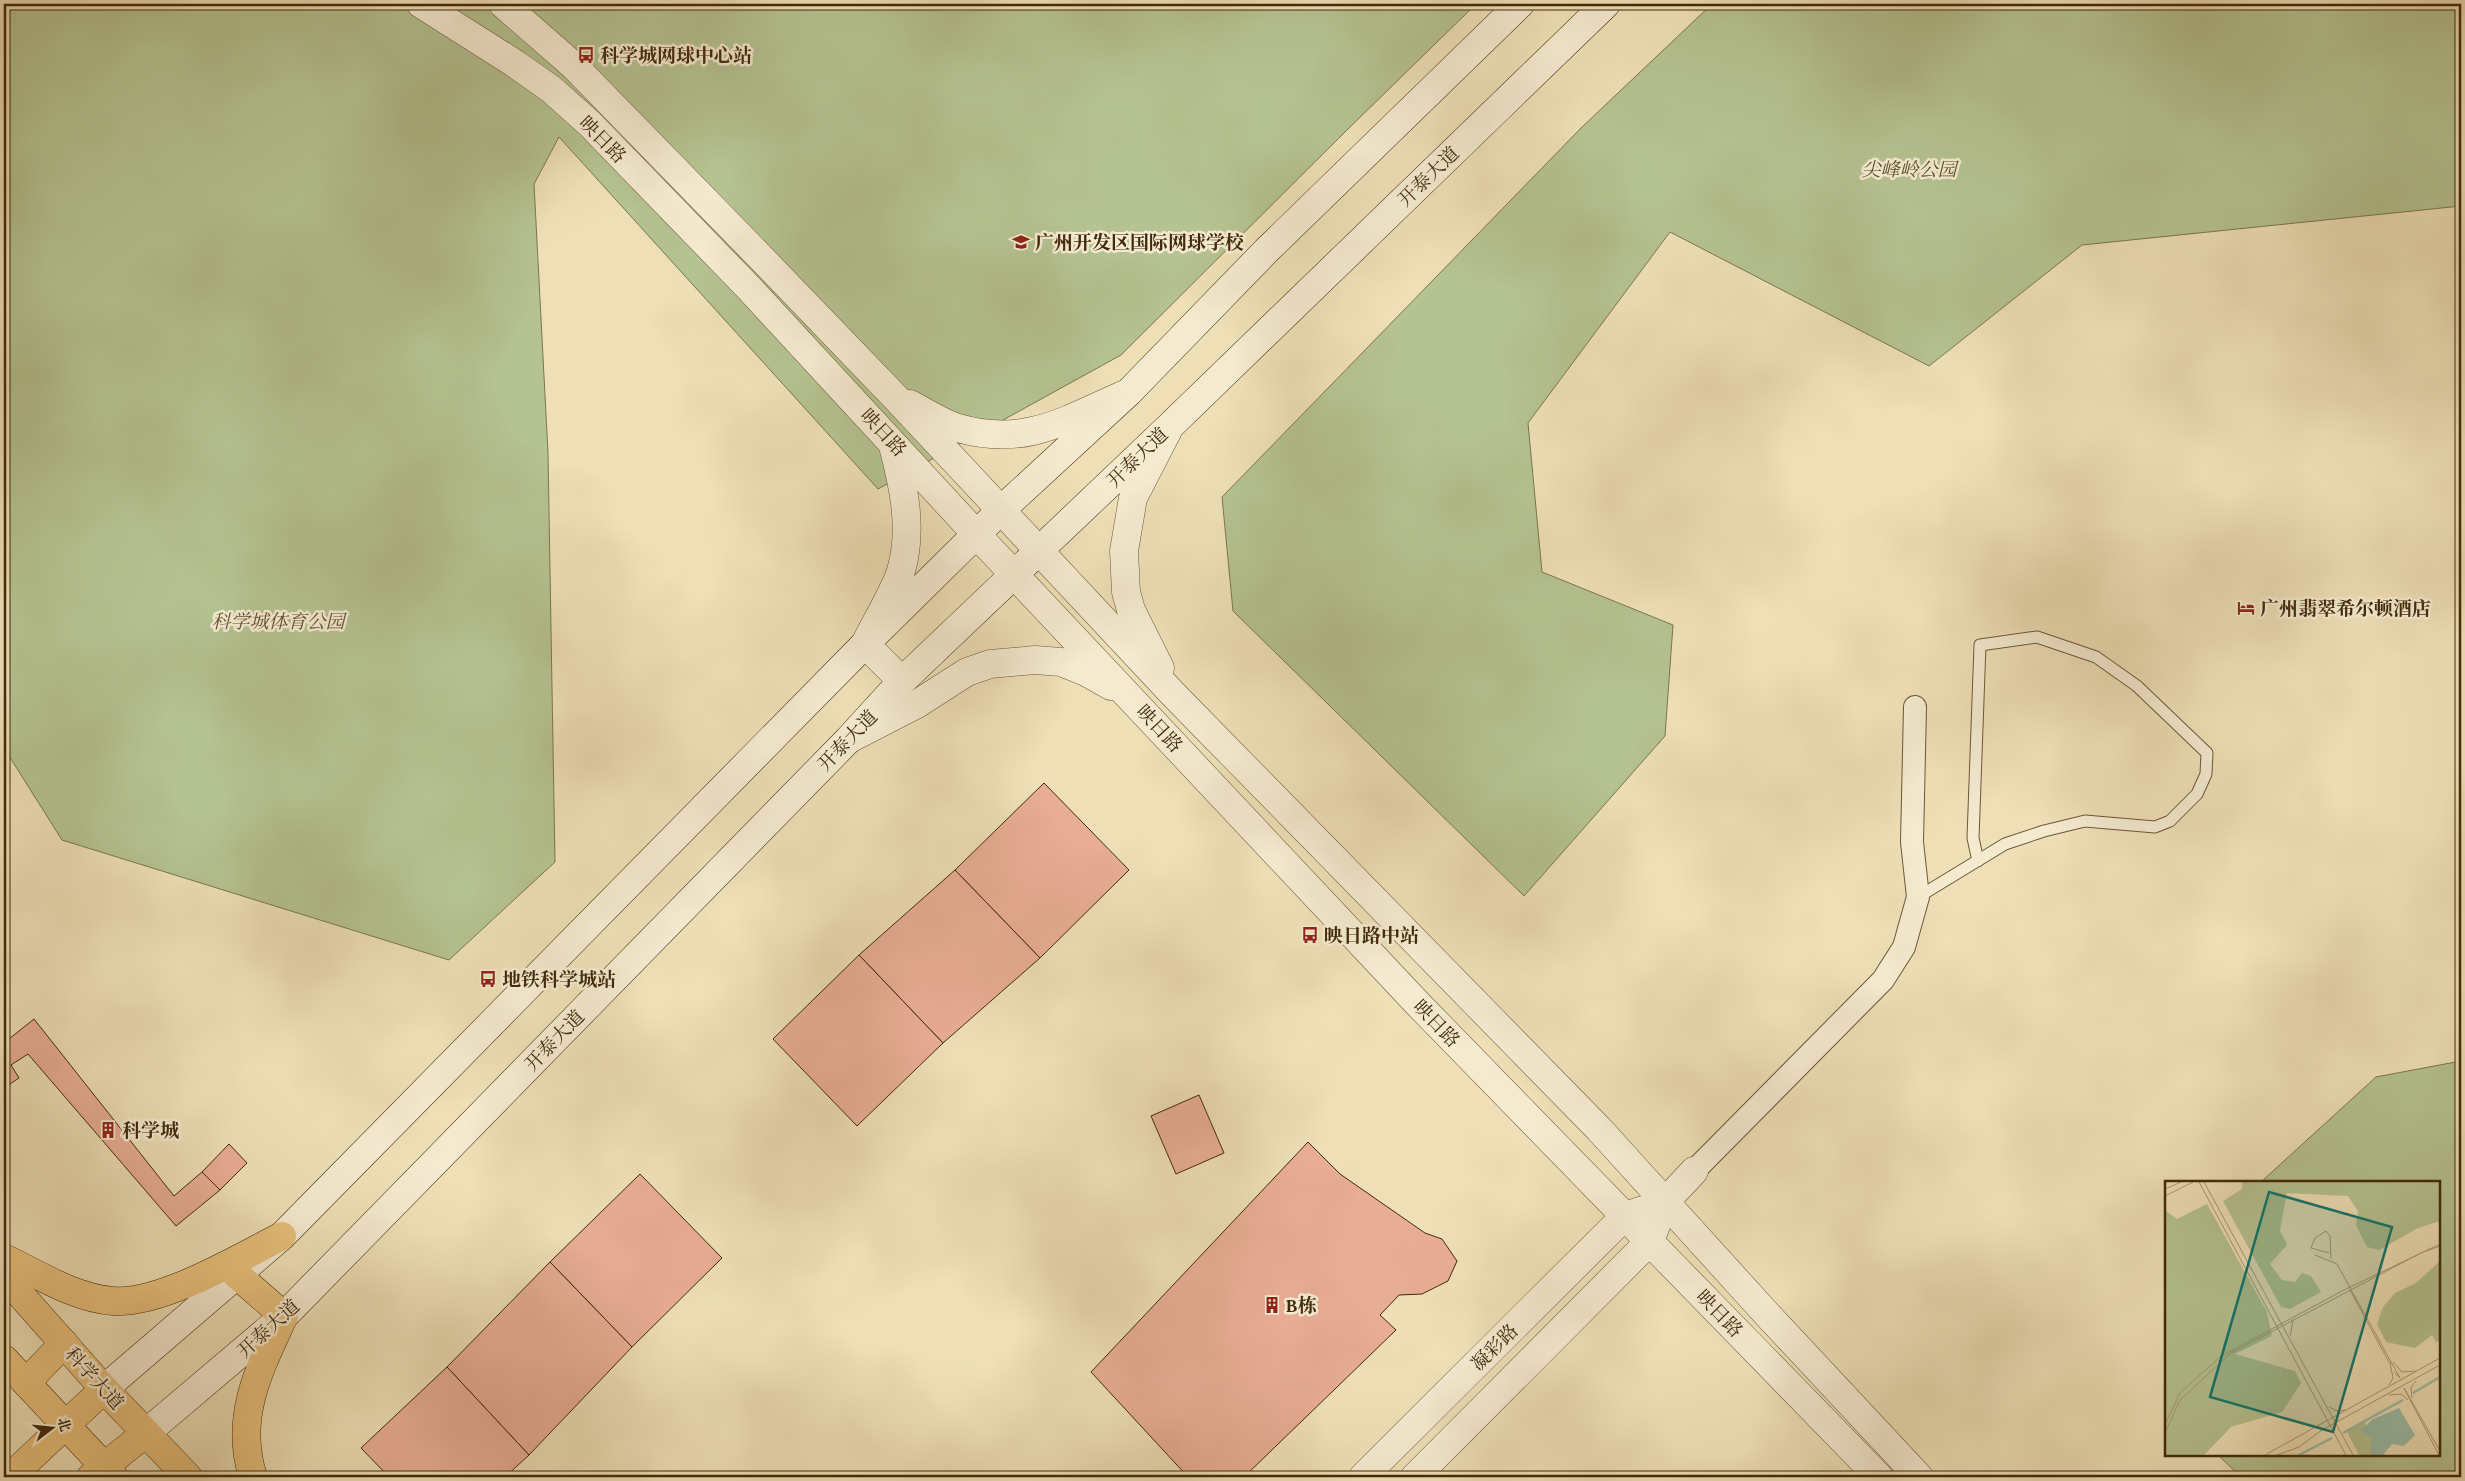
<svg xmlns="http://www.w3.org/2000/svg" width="2465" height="1481" viewBox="0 0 2465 1481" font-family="'Gentium Book Plus','Noto Serif SC',serif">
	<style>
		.green { fill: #b5c291; stroke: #7b764e }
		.building { fill: #e8ad95; stroke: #412a0b }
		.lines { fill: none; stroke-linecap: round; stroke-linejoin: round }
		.service-casing { stroke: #6c5736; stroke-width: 13 }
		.minor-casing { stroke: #6c5736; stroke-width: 24 }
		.tertiary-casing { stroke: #6c5736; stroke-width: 29 }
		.secondary-casing { stroke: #412a0b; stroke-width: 29 }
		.primary-casing { stroke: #412a0b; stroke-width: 29 }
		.service { stroke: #f4ead0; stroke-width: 11 }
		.minor { stroke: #f4ead0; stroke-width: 22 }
		.tertiary { stroke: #f4ead0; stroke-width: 28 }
		.secondary { stroke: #f4ead0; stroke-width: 28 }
		.primary { stroke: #e7c07b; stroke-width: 28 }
		.labels { text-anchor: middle; stroke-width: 5; stroke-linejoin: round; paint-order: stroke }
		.poi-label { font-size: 19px; font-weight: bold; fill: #412a0b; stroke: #f4ead0; text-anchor: start }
		.street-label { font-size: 19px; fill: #412a0b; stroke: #f4ead0 }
		.park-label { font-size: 19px; font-style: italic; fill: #5e502c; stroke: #f4ead0 }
		.inset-river { fill: none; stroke: #9abda9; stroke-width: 2.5 }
		.inset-road { fill: none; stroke: #a99772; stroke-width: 1 }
		.view { fill: #0f766e; fill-opacity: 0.15; stroke: #0f766e; stroke-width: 2.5 }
		.inset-edge { fill: none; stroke: #412a0b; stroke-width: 2.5 }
	</style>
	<rect width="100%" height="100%" fill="#eedfb6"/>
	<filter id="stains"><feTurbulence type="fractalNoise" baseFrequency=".004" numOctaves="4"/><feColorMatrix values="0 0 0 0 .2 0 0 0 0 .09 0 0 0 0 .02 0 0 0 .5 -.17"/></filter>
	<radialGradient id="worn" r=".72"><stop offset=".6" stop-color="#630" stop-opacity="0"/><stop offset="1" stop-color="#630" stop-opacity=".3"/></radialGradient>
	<!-- green -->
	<g class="green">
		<polygon points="4,4 1476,4 1347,130 1121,355 878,489 559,137 534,184 548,453 555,862 449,960 62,840 4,748"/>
		<polygon points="1712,4 2461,4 2461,206 2082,245 1929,366 1670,232 1528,423 1542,572 1673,625 1665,736 1524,896 1233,611 1222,497 1581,128"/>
		<polygon points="2461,1061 2461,1477 2241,1477 2218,1455 2439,1455 2439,1182 2261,1182 2376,1077"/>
	</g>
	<!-- building -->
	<g class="building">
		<polygon points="1044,783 1129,870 1040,958 955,870"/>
		<polygon points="955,870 1040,958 943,1043 859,955"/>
		<polygon points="859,955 943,1043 857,1126 773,1039"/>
		<polygon points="34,1019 174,1196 202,1172 220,1190 176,1226 28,1054 11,1065 19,1078 4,1088 4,1043"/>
		<polygon points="1199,1095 1224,1153 1176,1174 1151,1116"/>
		<polygon points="1308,1142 1340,1174 1425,1233 1442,1239 1457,1261 1448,1281 1422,1294 1399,1295 1380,1315 1396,1330 1244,1477 1188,1477 1091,1372"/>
		<polygon points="229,1144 247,1163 220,1190 202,1172"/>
		<polygon points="640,1174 722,1258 632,1347 550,1262"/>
		<polygon points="550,1262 632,1347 529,1455 447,1367"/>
		<polygon points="447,1367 529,1455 505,1477 389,1477 361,1448"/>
	</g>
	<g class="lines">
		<!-- service casing -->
		<g class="service-casing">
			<polyline id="service" points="1918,897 2005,844 2044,831 2085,821 2155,827 2170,821 2197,794 2206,774 2207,753 2137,686 2096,657 2037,637 1980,645 1973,838 1978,861"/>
		</g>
		<!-- minor casing -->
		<g class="minor-casing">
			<polyline id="minor" points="1694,1171 1883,980 1904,947 1918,897 1912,842 1915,707"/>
		</g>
		<!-- tertiary casing -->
		<g class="tertiary-casing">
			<g id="tertiary">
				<polyline points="421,4 514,63 551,89 590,124 749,288 977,535 1418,1004 1879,1477"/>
				<polyline points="503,4 574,66 767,264 896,398 1173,694 1599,1129 1764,1311 1919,1477"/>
				<path d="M910,404C925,412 942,423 958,428C1024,447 1064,421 1123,395"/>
				<path d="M893,446C904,488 913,529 901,571C894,593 875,623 865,644L902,681"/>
				<polyline points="1160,668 1131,610 1126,592 1124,551 1133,498 1168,430"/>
				<polyline points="851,738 917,704 967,672 990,664 1035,660 1061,662 1086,672 1111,686"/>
				<polyline points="1363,1477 1625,1216 1643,1210"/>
				<polyline points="1415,1477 1650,1241 1665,1202 1694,1171"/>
			</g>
		</g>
		<!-- secondary casing -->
		<g class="secondary-casing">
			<g id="secondary">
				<polyline points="104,1389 282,1236 865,644 1000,511 1129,392 1266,251 1520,4"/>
				<polyline points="146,1433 284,1316 848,740 902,681 1169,427 1606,4"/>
			</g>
		</g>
		<!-- primary casing -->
		<g class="primary-casing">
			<g id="primary">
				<path d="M4,1258C38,1274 74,1298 113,1301C160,1305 239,1258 282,1236"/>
				<path d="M237,1275L284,1316C259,1370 234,1417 253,1477"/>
				<polyline points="4,1276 104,1389 188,1477"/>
				<polyline points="4,1359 114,1477"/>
				<polyline points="26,1383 64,1343"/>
				<polyline points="10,1477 104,1389"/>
				<polyline points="91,1477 146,1433"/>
			</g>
		</g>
		<!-- service -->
		<use href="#service" class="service"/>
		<!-- minor -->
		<use href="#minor" class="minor"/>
		<!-- tertiary -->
		<use href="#tertiary" class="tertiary"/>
		<!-- secondary -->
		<use href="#secondary" class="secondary"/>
		<!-- primary -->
		<use href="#primary" class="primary"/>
	</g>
	<!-- icons -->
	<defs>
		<g id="bus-bare" transform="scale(1.35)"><path d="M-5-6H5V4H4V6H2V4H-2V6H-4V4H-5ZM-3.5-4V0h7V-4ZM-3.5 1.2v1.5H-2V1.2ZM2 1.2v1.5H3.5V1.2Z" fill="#8f2418" stroke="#f4ead0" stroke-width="2.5" paint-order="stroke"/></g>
		<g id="school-bare" transform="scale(1.35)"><path d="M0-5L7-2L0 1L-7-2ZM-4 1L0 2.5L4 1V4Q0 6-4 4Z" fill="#8f2418" stroke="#f4ead0" stroke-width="2.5" paint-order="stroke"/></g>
		<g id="hotel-bare" transform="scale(1.35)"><path d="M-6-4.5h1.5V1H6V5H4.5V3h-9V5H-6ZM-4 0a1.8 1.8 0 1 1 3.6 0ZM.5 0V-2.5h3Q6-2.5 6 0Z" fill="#8f2418" stroke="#f4ead0" stroke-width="2.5" paint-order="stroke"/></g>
		<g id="building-bare" transform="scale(1.35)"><path d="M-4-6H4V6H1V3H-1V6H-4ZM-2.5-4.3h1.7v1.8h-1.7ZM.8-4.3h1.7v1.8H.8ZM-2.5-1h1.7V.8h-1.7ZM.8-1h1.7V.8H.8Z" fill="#8f2418" stroke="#f4ead0" stroke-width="2.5" paint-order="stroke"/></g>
	</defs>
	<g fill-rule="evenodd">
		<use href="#bus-bare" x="586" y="55"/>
		<use href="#school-bare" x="1021" y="242"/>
		<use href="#hotel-bare" x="2246" y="608"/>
		<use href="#bus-bare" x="1310" y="935"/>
		<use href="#bus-bare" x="488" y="979"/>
		<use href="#building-bare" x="108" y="1130"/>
		<use href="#building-bare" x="1272" y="1305"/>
	</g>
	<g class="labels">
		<!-- poi labels -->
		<g class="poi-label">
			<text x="600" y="62">科学城网球中心站</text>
			<text x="1035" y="249">广州开发区国际网球学校</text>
			<text x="2260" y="615">广州翡翠希尔顿酒店</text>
			<text x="1324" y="942">映日路中站</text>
			<text x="502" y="986">地铁科学城站</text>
			<text x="122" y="1137">科学城</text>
			<text x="1286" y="1312">B栋</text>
		</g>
		<!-- street labels -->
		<g class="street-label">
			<text transform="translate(603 139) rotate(45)" y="7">映日路</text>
			<text transform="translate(1428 176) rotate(-44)" y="7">开泰大道</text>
			<text transform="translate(884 432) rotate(47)" y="7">映日路</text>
			<text transform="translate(1137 457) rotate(-44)" y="7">开泰大道</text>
			<text transform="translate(1160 728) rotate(47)" y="7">映日路</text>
			<text transform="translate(847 740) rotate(-46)" y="7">开泰大道</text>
			<text transform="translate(1437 1023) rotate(46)" y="7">映日路</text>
			<text transform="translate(554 1040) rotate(-46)" y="7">开泰大道</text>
			<text transform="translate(1720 1313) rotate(46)" y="7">映日路</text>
			<text transform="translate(268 1328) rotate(-42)" y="7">开泰大道</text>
			<text transform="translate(1494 1347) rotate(-45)" y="7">凝彩路</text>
			<text transform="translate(95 1378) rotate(48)" y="7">科学大道</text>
		</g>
		<!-- park labels -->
		<g class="park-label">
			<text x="1909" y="176">尖峰岭公园</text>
			<text x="278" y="628">科学城体育公园</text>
		</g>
	</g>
	<!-- overview -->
	<g transform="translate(2165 1181)">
		<rect width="275" height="275" fill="#eedfb6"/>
		<path d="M77,1H275V40L253,47L214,69L202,66L191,44L193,30L183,15L122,12L115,49L122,64L105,83L117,99L130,101L137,92L146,95L156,111L125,128L116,126L58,20L77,8ZM42,23L102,131L107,155L70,173L130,190L136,202L117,231L66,246L39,274H0V29L12,38ZM275,80V160L271,161L267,154L250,167L221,161L212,143L218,126L230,112L251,102ZM199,240L202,246L195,250L206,255V274H194L182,251Z" fill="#b5c291"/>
		<path d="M234,227L250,254L239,265L227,263L218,274H206V255L198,254L195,250L208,238Z" fill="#9abda9"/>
		<path class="inset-river" d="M248,212L275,196M178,252L238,219M134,274L167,257"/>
		<path class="inset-road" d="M34,1L181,274M39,1L188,274M0,8L16,1M0,15L28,1M164,72L146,67L150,57L161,50L165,55L166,78M150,74L172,83L235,197L229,191M185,109L225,183M125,155L128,140M228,181L237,191L250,190M224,204L228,197L225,182M224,214L236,213L243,219M247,217L246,206L251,200M164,226L172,230L181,229M0,243L15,212L55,176L177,110L275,63M0,252L15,219L66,172L256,72L275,65M100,274L275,177M112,274L134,266L157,249L275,184M274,274L239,207L275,270"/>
		<path class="view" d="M104,11L227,46L168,251L45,216Z"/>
		<rect width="275" height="275" class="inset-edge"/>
	</g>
	<!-- margin -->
	<rect width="2465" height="1481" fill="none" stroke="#eedfb6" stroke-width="20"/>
	<rect x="5" y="5" width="2455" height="1471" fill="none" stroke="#412a0b" stroke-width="2.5"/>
	<rect x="10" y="10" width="2445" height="1461" fill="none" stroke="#412a0b"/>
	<!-- north arrow -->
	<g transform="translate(52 1428) rotate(74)" stroke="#f4ead0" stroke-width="4" paint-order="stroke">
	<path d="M0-4L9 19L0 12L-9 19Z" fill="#412a0b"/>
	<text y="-8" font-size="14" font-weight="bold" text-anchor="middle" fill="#412a0b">北</text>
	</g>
	<rect width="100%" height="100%" filter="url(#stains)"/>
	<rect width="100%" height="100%" fill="url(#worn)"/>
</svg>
